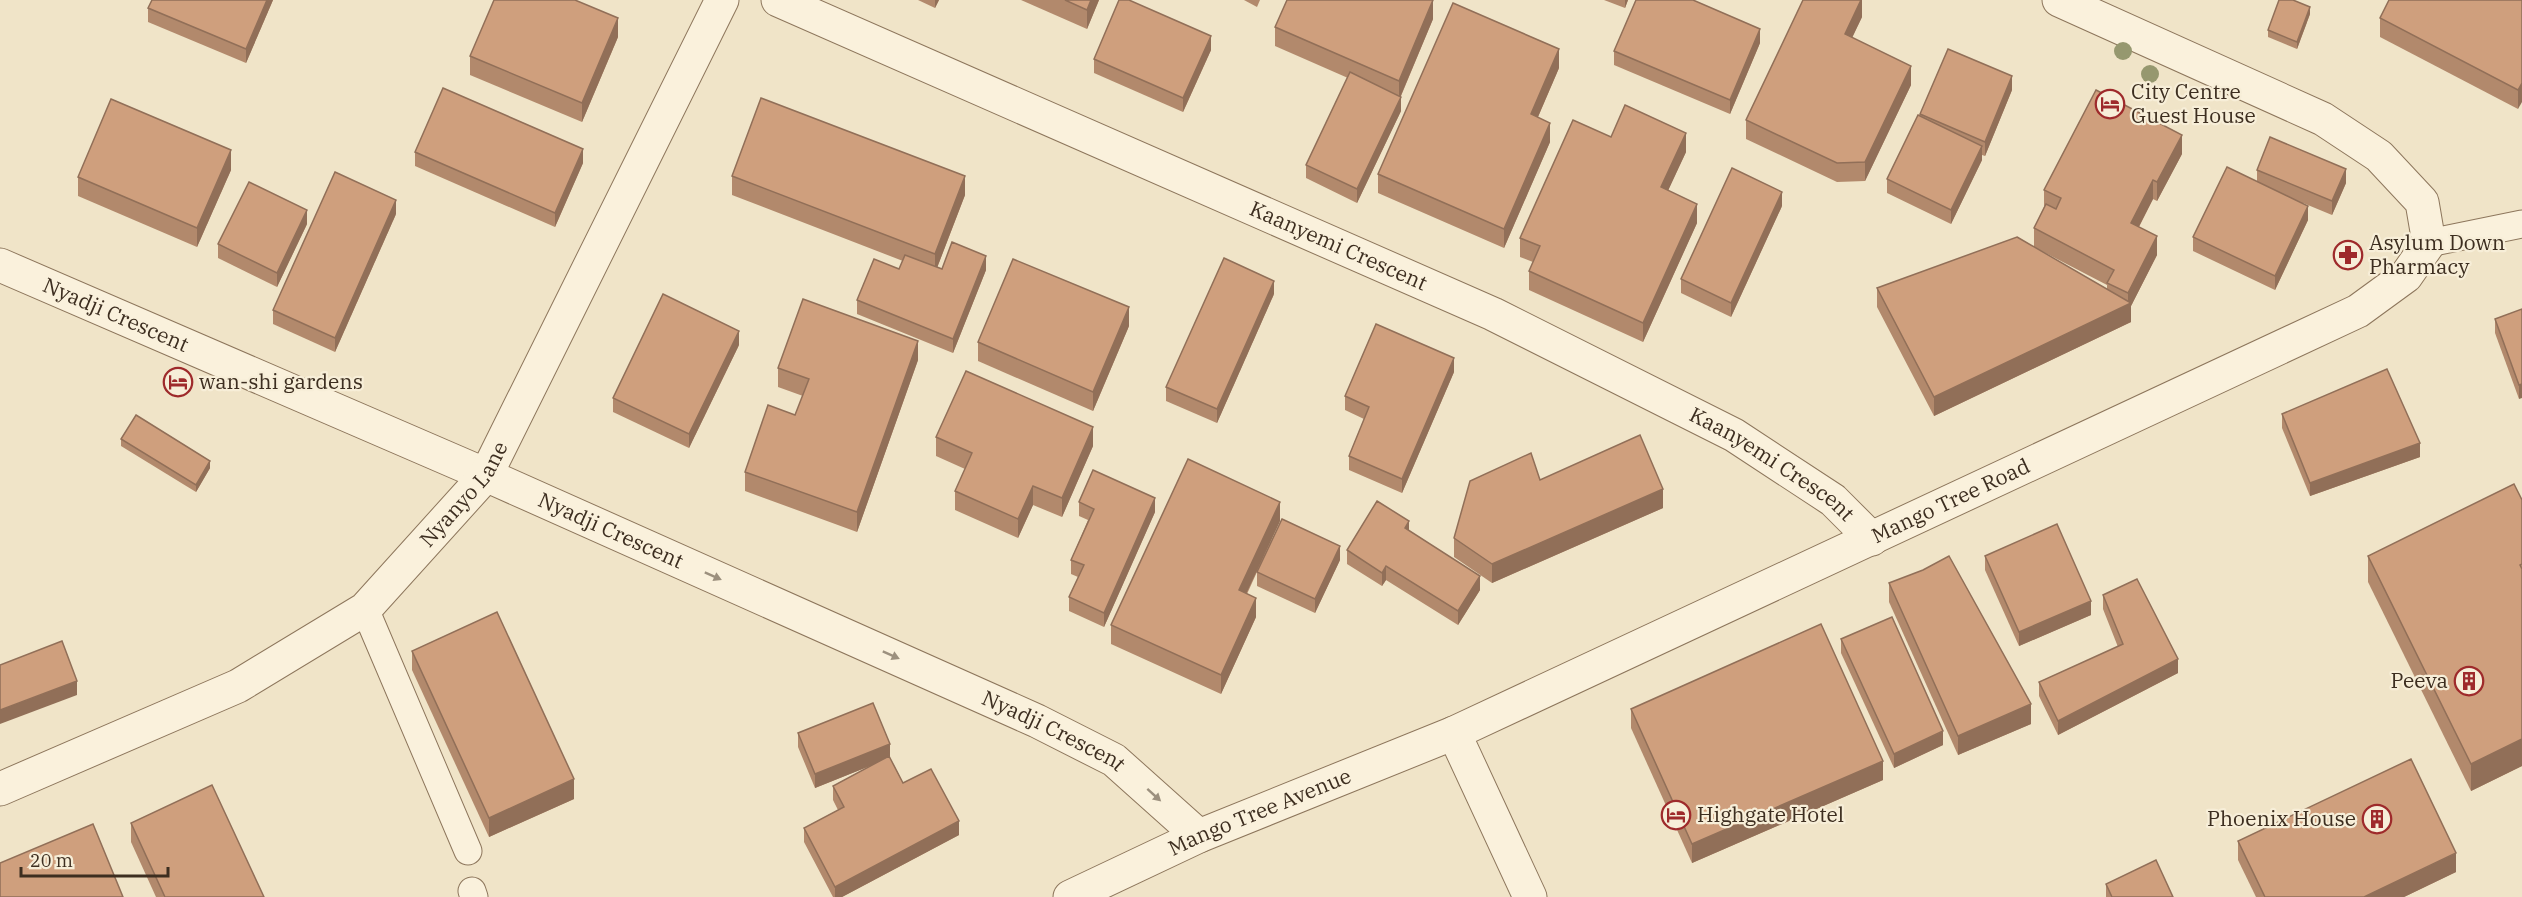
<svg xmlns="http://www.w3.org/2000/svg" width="2522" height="897" viewBox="0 0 2522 897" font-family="'IBM Plex Serif',serif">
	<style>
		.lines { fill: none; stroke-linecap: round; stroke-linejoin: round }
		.lane-casing { stroke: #8d765c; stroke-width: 29 }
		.street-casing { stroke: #8d765c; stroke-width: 35 }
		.lane { stroke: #faf1dc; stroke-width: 27 }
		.street { stroke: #faf1dc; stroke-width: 33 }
		.tree { fill: #96986f }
		.wall { fill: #b2896c }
		.shaded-wall { fill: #916f58 }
		.building { fill: #cf9f7d; stroke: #916f58; stroke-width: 1.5 }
		.oneway { fill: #9c907e }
		.labels { text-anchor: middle; stroke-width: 4.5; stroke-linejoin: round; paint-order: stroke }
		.poi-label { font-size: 21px; fill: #3d2e20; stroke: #f7eed8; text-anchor: start }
		.street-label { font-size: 21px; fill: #3d2e20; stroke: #f7eed8 }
	</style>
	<rect width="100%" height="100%" fill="#f0e4c8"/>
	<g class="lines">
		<!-- lane casing -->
		<g class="lane-casing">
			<g id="lane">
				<polyline points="2429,243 2522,224"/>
				<polyline points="365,609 468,851"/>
				<polyline points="472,891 474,897"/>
			</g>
		</g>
		<!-- street casing -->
		<g class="street-casing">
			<g id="street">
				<path id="s1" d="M778,0L1493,314L1734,435L1833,500L1872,539"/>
				<path id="s2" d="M0,265L486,475L1037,721L1114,760L1199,836"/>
				<polyline points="1454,733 1530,897"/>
				<path id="s3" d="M0,789L238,686L365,609L486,475L722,0"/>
				<path id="s4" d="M1070,897L1199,836L1454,733L2358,311L2406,276L2429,243L2422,202L2379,156L2323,119L2059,0"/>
			</g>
		</g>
		<!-- lane -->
		<use href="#lane" class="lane"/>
		<!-- street -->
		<use href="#street" class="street"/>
	</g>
	<!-- trees -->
	<g class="tree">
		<circle cx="2123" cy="51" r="9"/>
		<circle cx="2150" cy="74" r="9"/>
	</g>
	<!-- wall -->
	<g class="wall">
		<polygon points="152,0 273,0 246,63 148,22 148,8"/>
		<polygon points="918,0 939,0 935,8"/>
		<polygon points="1021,0 1099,0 1087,29"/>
		<polygon points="1244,0 1260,0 1257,7"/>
		<polygon points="1604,0 1628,0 1625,8"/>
		<polygon points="1862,0 1862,17 1852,37 1911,85 1865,181 1837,182 1746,139 1746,120"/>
		<polygon points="2522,0 2518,109 2380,37 2380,18"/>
		<polygon points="2310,14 2297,49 2268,37 2268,30"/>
		<polygon points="1433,19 1401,96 1401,111 1357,203 1306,178 1306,165 1348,78 1275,46 1275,27"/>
		<polygon points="618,37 582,122 470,75 470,56"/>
		<polygon points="1760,43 1730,114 1614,65 1614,51"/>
		<polygon points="1211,50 1183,112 1094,73 1094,59"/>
		<polygon points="1559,68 1538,117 1550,142 1504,248 1378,193 1378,174"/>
		<polygon points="2012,90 1985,156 1982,155 1982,160 1951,224 1887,193 1887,179 1920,114"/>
		<polygon points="1611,137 1686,152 1668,190 1697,223 1643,342 1529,290 1529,271 1533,262 1520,257 1520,238"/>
		<polygon points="415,152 583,163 555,227 415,166"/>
		<polygon points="2182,154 2157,201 2153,199 2139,227 2157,255 2131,306 2131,322 1934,416 1877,307 1877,288 2107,289 2107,285 2034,247 2034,228 2044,207 2044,190"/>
		<polygon points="231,170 197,247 78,196 78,177"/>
		<polygon points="2257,170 2346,183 2332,215 2303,203 2308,220 2275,290 2193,251 2193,237 2257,181"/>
		<polygon points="732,176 965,195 937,268 942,269 986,270 953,353 857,314 857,300 899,269 903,261 732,195"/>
		<polygon points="1782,206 1731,317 1681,293 1681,279"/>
		<polygon points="396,214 335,352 273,324 273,310"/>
		<polygon points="307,224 277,287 218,258 218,244"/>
		<polygon points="1274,294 1217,423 1166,401 1166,387"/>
		<polygon points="2522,309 2519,399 2495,333 2495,319"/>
		<polygon points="1129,326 1093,411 978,361 978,342"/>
		<polygon points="739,345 689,448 613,412 613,398"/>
		<polygon points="918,360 857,532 745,491 745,472 795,415 803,396 778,387 778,368"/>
		<polygon points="1454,372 1402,493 1349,470 1349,456 1364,419 1345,410 1345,396"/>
		<polygon points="2282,414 2420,457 2310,496 2282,428"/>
		<polygon points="936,437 1093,446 1062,517 1033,505 1018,538 955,510 955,491 965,469 936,456"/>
		<polygon points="121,439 210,468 196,492 121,446"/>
		<polygon points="1540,480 1663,508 1492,583 1454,557 1454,538"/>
		<polygon points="2522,500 2522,766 2471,791 2368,582 2368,556"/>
		<polygon points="1079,502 1155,512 1104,627 1069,611 1069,597 1078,577 1071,574 1071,560 1088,520 1079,516"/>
		<polygon points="1280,521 1247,594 1256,617 1221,694 1111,644 1111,625"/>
		<polygon points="1409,531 1480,590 1458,625 1386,580 1382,586 1347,564 1347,550"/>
		<polygon points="1985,556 2091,615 2019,646 1985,570"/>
		<polygon points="1340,560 1315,613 1257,586 1257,572"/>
		<polygon points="1889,583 2031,724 1958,755 1889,602"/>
		<polygon points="2103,595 2178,673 2058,735 2039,696 2039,682 2118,647 2103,609"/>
		<polygon points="1841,639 1943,745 1894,768 1841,653"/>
		<polygon points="412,651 574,799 489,837 412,670"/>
		<polygon points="1631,709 1883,780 1692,863 1631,728"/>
		<polygon points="798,733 890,758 903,783 959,835 842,897 833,897 804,842 804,828 838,810 833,800 833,786 872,765 815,788 798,747"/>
		<polygon points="131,823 264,897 156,897 131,842"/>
		<polygon points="2238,841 2456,872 2404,897 2256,897 2238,860"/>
		<polygon points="2106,884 2173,897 2106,897"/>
	</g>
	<!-- shaded-wall -->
	<g class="shaded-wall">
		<polygon points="267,0 273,0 246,63 246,49"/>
		<polygon points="935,0 939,0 935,8"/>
		<polygon points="1091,0 1099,0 1087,29 1087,10"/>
		<polygon points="1433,0 1433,19 1399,100 1399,81"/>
		<polygon points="1625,0 1628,0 1625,8"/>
		<polygon points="1861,0 1862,0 1862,17 1845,53 1845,34"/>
		<polygon points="2310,7 2310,14 2297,49 2297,42"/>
		<polygon points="618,18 618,37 582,122 582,103"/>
		<polygon points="1760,29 1760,43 1730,114 1730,100"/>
		<polygon points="1211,36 1211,50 1183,112 1183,98"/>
		<polygon points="1559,49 1559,68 1531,133 1531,114"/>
		<polygon points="1911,66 1911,85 1865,181 1865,162"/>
		<polygon points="2012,76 2012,90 1985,156 1985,142"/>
		<polygon points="2522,83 2522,102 2518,109 2518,90"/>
		<polygon points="1401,97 1401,111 1357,203 1357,189"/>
		<polygon points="1550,123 1550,142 1504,248 1504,229"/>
		<polygon points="1686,133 1686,152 1661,206 1661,187"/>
		<polygon points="2182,135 2182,154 2157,201 2157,182"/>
		<polygon points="1982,146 1982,160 1951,224 1951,210"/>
		<polygon points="583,149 583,163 555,227 555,213"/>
		<polygon points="231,150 231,170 197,247 197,228"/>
		<polygon points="2346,169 2346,183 2332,215 2332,201"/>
		<polygon points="965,176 965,195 935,273 935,254"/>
		<polygon points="2153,180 2153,199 2131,242 2131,223"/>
		<polygon points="1782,192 1782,206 1731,317 1731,303"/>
		<polygon points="396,200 396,214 335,352 335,338"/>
		<polygon points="1697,204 1697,223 1643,342 1643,323"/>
		<polygon points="2308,206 2308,220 2275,290 2275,276"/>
		<polygon points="307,210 307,224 277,287 277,273"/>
		<polygon points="2157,236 2157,255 2131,306 2131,322 1934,416 1934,397 2128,304 2128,293"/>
		<polygon points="986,256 986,270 953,353 953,339"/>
		<polygon points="1274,281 1274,294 1217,423 1217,409"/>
		<polygon points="1129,307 1129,326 1093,411 1093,392"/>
		<polygon points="739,331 739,345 689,448 689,434"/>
		<polygon points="918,341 918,360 857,532 857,512"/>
		<polygon points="1454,358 1454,372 1402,493 1402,479"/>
		<polygon points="2522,384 2522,398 2519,399 2519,385"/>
		<polygon points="1093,427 1093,446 1062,517 1062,498"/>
		<polygon points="2420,443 2420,457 2310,496 2310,483"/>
		<polygon points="210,461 210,468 196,492 196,485"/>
		<polygon points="1033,486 1033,505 1018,538 1018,519"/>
		<polygon points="1663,489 1663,508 1492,583 1492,564"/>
		<polygon points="1155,498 1155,512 1104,627 1104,613"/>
		<polygon points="1280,502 1280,521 1239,609 1239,590"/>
		<polygon points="1409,521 1409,535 1405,528"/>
		<polygon points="1340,546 1340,560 1315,613 1315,599"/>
		<polygon points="1386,566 1386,580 1382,586 1382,573"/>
		<polygon points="1480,576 1480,590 1458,625 1458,611"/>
		<polygon points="1256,598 1256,617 1221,694 1221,675"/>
		<polygon points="2091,601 2091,615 2019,646 2019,632"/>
		<polygon points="2178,659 2178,673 2058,735 2058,721"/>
		<polygon points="77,681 77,695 0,724 0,710"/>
		<polygon points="2031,704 2031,724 1958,755 1958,736"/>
		<polygon points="1943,731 1943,745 1894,768 1894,754"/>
		<polygon points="2522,739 2522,766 2471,791 2471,764"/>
		<polygon points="890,744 890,758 815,788 815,774"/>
		<polygon points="1883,761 1883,780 1692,863 1692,844"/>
		<polygon points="574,779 574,799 489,837 489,818"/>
		<polygon points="959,821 959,835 842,897 835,897 835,887"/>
		<polygon points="2456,853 2456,872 2404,897 2364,897"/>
	</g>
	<!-- building -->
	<g class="building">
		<polygon points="152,0 267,0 246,49 148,8"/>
		<polygon points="494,0 575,0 618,18 582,103 470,56"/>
		<polygon points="1065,0 1091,0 1087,10"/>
		<polygon points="1119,0 1129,0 1211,36 1183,98 1094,59"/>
		<polygon points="1287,0 1433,0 1399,81 1275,27"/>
		<polygon points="1636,0 1693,0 1760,29 1730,100 1614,51"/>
		<polygon points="1803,0 1861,0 1845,34 1911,66 1865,162 1837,163 1746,120"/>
		<polygon points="2279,0 2293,0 2310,7 2297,42 2268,30"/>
		<polygon points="2389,0 2522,0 2522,83 2518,90 2380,18"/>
		<polygon points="1453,3 1559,49 1531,114 1550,123 1504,229 1378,174"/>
		<polygon points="1948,49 2012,76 1985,142 1920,114"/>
		<polygon points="1350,72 1401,97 1357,189 1306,165"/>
		<polygon points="443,88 583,149 555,213 415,152"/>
		<polygon points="2096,90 2182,135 2157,182 2153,180 2131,223 2157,236 2128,293 2107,283 2114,270 2034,228 2046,204 2056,209 2061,198 2044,190"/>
		<polygon points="761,98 965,176 935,254 732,176"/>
		<polygon points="111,99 231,150 197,228 78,177"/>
		<polygon points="1625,105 1686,133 1661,187 1697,204 1643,323 1529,271 1540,246 1520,238 1573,120 1611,137"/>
		<polygon points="1918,115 1982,146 1951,210 1887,179"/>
		<polygon points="2270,137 2346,169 2332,201 2257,170"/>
		<polygon points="2227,167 2308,206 2275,276 2193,237"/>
		<polygon points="1732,168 1782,192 1731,303 1681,279"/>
		<polygon points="335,172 396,200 335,338 273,310"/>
		<polygon points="249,182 307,210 277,273 218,244"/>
		<polygon points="2017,237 2131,303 1934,397 1877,288"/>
		<polygon points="952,242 986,256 953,339 857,300 874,259 899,269 905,255 942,269"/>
		<polygon points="1224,258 1274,281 1217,409 1166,387"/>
		<polygon points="1013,259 1129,307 1093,392 978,342"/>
		<polygon points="663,294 739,331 689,434 613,398"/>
		<polygon points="803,299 918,341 857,512 745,472 768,405 795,415 809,379 778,368"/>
		<polygon points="2522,309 2522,384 2519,385 2495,319"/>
		<polygon points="1376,324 1454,358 1402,479 1349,456 1369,407 1345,396"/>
		<polygon points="2387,369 2420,443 2310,483 2282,414"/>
		<polygon points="966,371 1093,427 1062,498 1033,486 1018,519 955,491 972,453 936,437"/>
		<polygon points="136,415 210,461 196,485 121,439"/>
		<polygon points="1640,435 1663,489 1492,564 1454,538 1470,481 1531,453 1540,480"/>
		<polygon points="1188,459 1280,502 1239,590 1256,598 1221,675 1111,625"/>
		<polygon points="1093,470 1155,498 1104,613 1069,597 1084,565 1071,560 1094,509 1079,502"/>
		<polygon points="2514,484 2522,500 2522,564 2520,565 2522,569 2522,739 2471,764 2368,556"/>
		<polygon points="1377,501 1409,521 1405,528 1480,576 1458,611 1386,566 1382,573 1347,550"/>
		<polygon points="1282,519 1340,546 1315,599 1257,572"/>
		<polygon points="2057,524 2091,601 2019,632 1985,556"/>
		<polygon points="1949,556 2031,704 1958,736 1889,583 1923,570"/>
		<polygon points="2137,579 2178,659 2058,721 2039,682 2123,644 2103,595"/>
		<polygon points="497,612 574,779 489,818 412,651"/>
		<polygon points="1892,617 1943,731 1894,754 1841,639"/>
		<polygon points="1821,624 1883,761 1692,844 1631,709"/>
		<polygon points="62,641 77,681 0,710 0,665"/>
		<polygon points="873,703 890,744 815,774 798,733"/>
		<polygon points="889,756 903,783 931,769 959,821 835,887 804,828 844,807 833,786"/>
		<polygon points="2411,759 2456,853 2364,897 2265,897 2238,841"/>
		<polygon points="212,785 264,897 165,897 131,823"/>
		<polygon points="93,824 123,897 0,897 0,863"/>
		<polygon points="2156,860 2173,897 2112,897 2106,884"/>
	</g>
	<!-- one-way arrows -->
	<defs><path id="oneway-solid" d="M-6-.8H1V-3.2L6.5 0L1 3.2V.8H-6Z" transform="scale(1.5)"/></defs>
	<g class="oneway">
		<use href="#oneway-solid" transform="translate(713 576) rotate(24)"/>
		<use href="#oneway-solid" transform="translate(891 655) rotate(24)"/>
		<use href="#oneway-solid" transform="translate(1154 795) rotate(42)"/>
	</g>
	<!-- icons -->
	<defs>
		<g id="hotel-ring" transform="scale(1.5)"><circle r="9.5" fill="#f7eed8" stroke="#9e2a2b" stroke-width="1.5"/><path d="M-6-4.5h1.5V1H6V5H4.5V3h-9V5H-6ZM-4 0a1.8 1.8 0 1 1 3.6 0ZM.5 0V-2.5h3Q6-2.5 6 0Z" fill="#9e2a2b"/></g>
		<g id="pharmacy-ring" transform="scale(1.5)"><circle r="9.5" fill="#f7eed8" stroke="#9e2a2b" stroke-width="1.5"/><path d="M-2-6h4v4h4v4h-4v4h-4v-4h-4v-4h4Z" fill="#9e2a2b"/></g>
		<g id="building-ring" transform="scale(1.5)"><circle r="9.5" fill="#f7eed8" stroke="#9e2a2b" stroke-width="1.5"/><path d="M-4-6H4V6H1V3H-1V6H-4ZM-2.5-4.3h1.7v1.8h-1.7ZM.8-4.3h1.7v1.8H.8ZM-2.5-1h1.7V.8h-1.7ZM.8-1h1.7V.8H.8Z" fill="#9e2a2b"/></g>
	</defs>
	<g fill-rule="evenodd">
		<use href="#hotel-ring" x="2110" y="104"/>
		<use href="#pharmacy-ring" x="2348" y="255"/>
		<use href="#hotel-ring" x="178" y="382"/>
		<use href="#building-ring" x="2469" y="681"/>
		<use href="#hotel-ring" x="1676" y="815"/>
		<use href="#building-ring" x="2377" y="819"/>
	</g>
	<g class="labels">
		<!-- poi labels -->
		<g class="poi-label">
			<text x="2131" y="99">City Centre<tspan x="2131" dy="24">Guest House</tspan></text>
			<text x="2369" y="250">Asylum Down<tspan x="2369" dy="24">Pharmacy</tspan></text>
			<text x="199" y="389">wan-shi gardens</text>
			<text x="2448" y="688" text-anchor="end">Peeva</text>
			<text x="1697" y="822">Highgate Hotel</text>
			<text x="2356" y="826" text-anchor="end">Phoenix House</text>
		</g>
		<!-- street labels -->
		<g class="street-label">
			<text dy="7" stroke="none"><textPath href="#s1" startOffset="612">Kaanyemi Crescent</textPath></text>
			<text dy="7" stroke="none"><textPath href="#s2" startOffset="126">Nyadji Crescent</textPath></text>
			<text dy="7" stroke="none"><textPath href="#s1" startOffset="1098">Kaanyemi Crescent</textPath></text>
			<text dy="7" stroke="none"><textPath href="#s3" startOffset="560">Nyanyo Lane</textPath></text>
			<text dy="7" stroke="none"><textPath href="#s4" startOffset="966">Mango Tree Road</textPath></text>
			<text dy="7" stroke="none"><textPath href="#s2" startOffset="666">Nyadji Crescent</textPath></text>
			<text dy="7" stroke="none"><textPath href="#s2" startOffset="1152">Nyadji Crescent</textPath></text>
			<text dy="7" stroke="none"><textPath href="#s4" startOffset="208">Mango Tree Avenue</textPath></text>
		</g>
	</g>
	<!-- scale -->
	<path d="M21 867v9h147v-9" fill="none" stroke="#3d2e20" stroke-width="3"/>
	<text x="30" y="867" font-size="18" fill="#3d2e20" stroke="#f7eed8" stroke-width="4.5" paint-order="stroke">20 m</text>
</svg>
